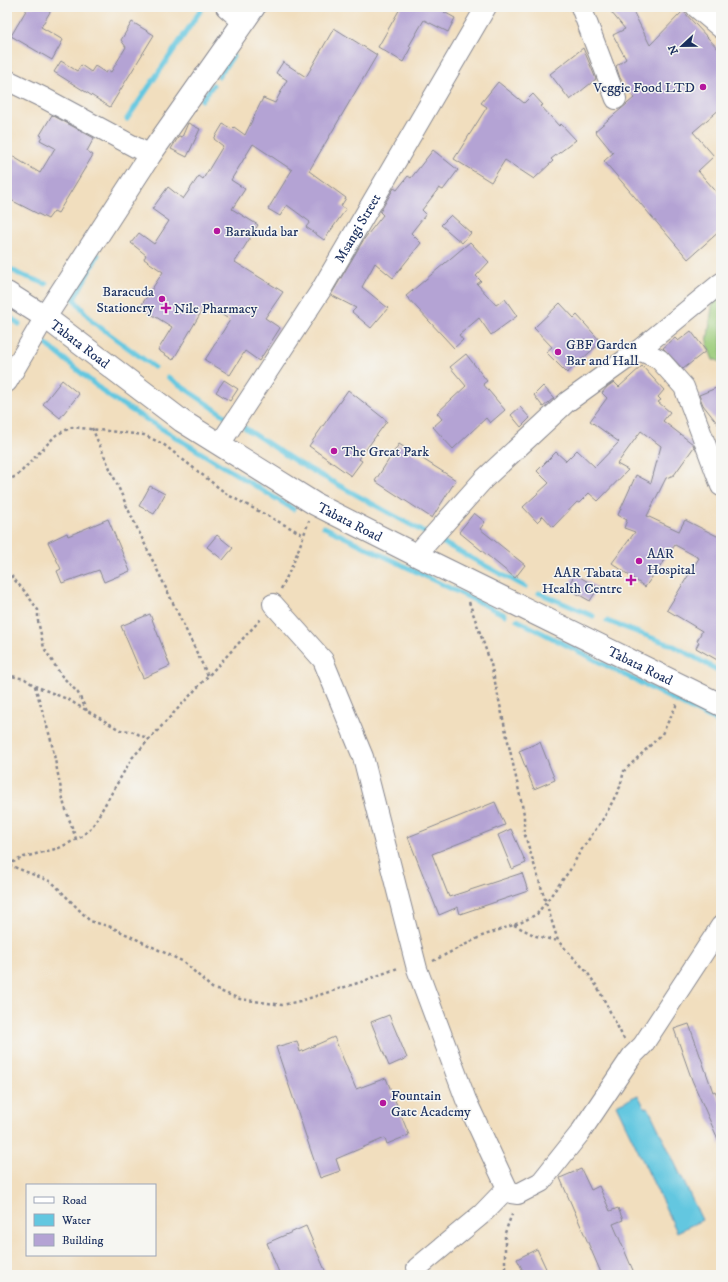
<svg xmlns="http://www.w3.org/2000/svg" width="728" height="1282" viewBox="0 0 728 1282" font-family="'IM FELL DW Pica',serif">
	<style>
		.green { fill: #9dcd7b; stroke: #5c7e6c }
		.water { fill: #63c7e0; stroke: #3f7b9f }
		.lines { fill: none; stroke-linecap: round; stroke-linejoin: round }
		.stream { stroke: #63c7e0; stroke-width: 5 }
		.building { fill: #b4a3d4 }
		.minor-casing { stroke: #86868e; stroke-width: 22 }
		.major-casing { stroke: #86868e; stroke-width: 24 }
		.path { stroke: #86868e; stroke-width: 2.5; stroke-dasharray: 3 3; stroke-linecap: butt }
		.minor { stroke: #fff; stroke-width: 20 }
		.major { stroke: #fff; stroke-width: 22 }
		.poi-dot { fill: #b5179e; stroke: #f6f6f2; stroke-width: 1.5 }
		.labels { text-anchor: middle; stroke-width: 3; stroke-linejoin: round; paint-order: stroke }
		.poi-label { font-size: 14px; fill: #1b2f5e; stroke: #f6f6f2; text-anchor: start }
		.street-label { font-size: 14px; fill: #1b2f5e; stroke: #f6f6f2 }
	</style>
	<rect width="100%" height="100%" fill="#f6f6f2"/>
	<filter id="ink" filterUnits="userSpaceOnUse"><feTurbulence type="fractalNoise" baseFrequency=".025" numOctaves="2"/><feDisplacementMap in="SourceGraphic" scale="8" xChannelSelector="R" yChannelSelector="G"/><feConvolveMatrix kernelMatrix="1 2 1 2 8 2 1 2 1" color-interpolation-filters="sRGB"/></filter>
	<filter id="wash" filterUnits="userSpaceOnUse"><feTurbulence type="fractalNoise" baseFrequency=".012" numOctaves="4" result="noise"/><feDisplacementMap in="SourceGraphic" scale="16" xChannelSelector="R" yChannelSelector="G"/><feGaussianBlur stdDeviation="0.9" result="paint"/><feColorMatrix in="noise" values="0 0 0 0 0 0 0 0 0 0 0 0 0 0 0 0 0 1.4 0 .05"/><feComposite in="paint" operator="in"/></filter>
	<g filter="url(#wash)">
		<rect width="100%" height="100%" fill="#f1debe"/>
		<!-- green -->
		<polygon class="green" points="721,282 721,363 717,360 713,360 707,344 713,300"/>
		<!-- water -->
		<polygon class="water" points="638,1095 645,1108 648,1107 702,1220 677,1232 616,1105"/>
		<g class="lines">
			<!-- stream -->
			<g class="stream">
				<polyline points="259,18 267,7"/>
				<polyline points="219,76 233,56"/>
				<polyline points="202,100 213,85"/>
				<polyline points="127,119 203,7"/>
				<polyline points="98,255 74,299 93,322 154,367"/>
				<polyline points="7,267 19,274 46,284"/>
				<polyline points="7,315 19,324"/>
				<polyline points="45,343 110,397 293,509"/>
				<polyline points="168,377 225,416"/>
				<polyline points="245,428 295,461 429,535"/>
				<polyline points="324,527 505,615"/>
				<polyline points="436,539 525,587"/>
				<polyline points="539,593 593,616"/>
				<polyline points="517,620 715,721 721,726"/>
				<polyline points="607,621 674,646 721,672"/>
			</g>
		</g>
		<g id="blocks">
			<!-- building -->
			<g class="building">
				<polygon points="28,7 53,7 41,27 63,40 52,60 11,36"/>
				<polygon points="401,7 447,7 444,12 455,18 448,32 424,20 409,46 411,47 403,62 378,47"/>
				<polygon points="607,7 631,7 650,45 683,11 721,52 721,108 693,132 714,156 698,171 721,197 721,230 688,259 604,161 613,153 595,131 634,98 620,78 616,66 626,59 613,35 625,29"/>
				<polygon points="132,22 154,35 110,107 54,72 61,61 77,71 81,65 91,72 95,66 106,73 108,70 111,72 126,47 121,40"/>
				<polygon points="334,28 377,55 309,171 346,198 341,206 346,209 324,240 306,227 310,222 287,205 280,216 268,209 292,170 253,144 231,180 245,189 232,209 258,225 235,262 283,292 265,318 280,328 259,361 245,351 230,375 205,360 230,320 206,304 173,360 158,350 172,327 140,307 163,272 144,259 146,255 131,243 139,233 154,244 169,221 152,209 168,187 183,199 199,176 203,179 223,146 214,139 223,124 232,129 234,127 245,135 263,98 275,103 287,80 276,73 283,62 306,77"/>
				<polygon points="583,48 596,79 570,100 550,74"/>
				<polygon points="498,82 524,103 533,94 543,105 541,106 559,126 561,124 576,140 551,159 553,161 534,179 505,160 491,182 454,159 487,107 481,103"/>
				<polygon points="52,115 94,138 87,151 93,155 58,213 54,211 48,219 7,198 7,153 40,173 55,148 40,140 42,136 40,135"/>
				<polygon points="188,123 200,129 187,157 171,149 179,136 182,137"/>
				<polygon points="433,150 458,170 443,190 439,188 422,210 426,214 411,233 421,243 393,278 375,263 362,287 388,308 371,328 352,312 356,308 331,295 364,239 383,215 380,212 391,193 394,188 397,190 408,176 411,178"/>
				<polygon points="451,215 471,233 462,243 441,225"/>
				<polygon points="470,242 489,262 476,276 481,281 477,284 496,305 505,299 517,316 491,335 479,318 459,335 463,340 454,348 406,296"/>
				<polygon points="560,303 574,318 577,315 601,342 567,373 546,352 552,347 534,328"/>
				<polygon points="691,331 706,351 683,369 663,348 675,338 678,341"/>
				<polygon points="466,354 487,381 483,384 505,410 490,423 486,418 453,449 433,427 442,419 437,413 466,386 450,367"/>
				<polygon points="642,366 664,390 658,397 661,400 658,402 670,412 663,421 693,444 694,447 674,475 666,478 647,516 679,531 685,520 721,538 721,662 696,648 699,642 697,641 702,631 667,610 699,558 675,545 645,587 612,563 635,532 624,528 627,520 618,515 636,475 651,483 661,446 641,431 617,464 628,470 598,501 589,493 579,503 577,502 553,527 543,516 537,522 523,507 549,483 537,471 556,452 566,461 577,450 595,467 619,442 590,421 607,398 602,393 607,387 614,382 619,387"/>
				<polygon points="62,380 79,394 60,418 43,404"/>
				<polygon points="224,380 238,389 230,401 216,392"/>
				<polygon points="543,386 554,398 543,407 534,395"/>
				<polygon points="721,386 721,428 703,405 699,395"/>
				<polygon points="348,390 387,421 359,459 362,461 351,476 309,446"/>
				<polygon points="520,407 530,418 521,427 511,415"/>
				<polygon points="399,444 456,480 432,518 375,481"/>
				<polygon points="150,486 165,494 154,514 139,506"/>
				<polygon points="474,513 485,522 480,529 525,565 515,578 459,532"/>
				<polygon points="108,519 130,571 104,582 99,570 62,583 57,571 61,569 48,542 67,533 68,536"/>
				<polygon points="217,535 233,548 223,560 207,547"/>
				<polygon points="575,574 598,588 590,601 567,588"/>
				<polygon points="150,614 170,666 143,678 121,626"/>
				<polygon points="540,742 555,780 534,789 519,751"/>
				<polygon points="495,802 505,825 432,854 449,897 522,873 528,891 460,914 458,907 439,915 408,837"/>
				<polygon points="511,829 526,863 512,869 498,835"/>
				<polygon points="389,1015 407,1058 389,1066 371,1022"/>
				<polygon points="689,1024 713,1092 715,1091 721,1104 721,1146 692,1080 674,1029"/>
				<polygon points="334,1037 356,1089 386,1078 409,1135 387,1144 385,1138 336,1159 340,1171 320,1178 276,1047 297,1041 300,1052"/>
				<polygon points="581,1169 591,1190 599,1186 610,1211 618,1208 623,1220 613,1224 635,1275 602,1275 560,1178"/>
				<polygon points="306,1226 327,1275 280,1275 267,1243"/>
				<polygon points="537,1249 549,1275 525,1275 517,1259"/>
			</g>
		</g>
	</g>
	<g filter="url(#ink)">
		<use href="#blocks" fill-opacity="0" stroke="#86868e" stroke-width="1"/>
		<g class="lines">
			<!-- minor casing -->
			<g class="minor-casing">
				<g id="minor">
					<polyline points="226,7 243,22"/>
					<polyline points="581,7 616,99"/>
					<polyline points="696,7 721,28"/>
					<polyline points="7,80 44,98 150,155"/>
					<polyline points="639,350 659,359 684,387 721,486"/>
					<polyline points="7,382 45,317"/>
					<path id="s1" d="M220,444L321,290L486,7"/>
					<polyline points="416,555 484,479 567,402 639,350 721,283"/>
					<polyline points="273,604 323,660 363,757 417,969 466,1100 507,1188 511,1193 518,1194 541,1182 580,1133 632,1056 643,1045 721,926"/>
					<polyline points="417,1268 482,1214 507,1188"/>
				</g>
			</g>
			<!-- major casing -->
			<g class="major-casing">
				<g id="major">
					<path id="s2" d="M7,293L45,317L182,421L315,504L416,555L721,705"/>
					<polyline points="45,317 150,155 254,7"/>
				</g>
			</g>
			<!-- path -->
			<g class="path">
				<polyline points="92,428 128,509 208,676"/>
				<polyline points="7,481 18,475 56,435 72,427 144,435 163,444 228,495 304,535"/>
				<polyline points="7,571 26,593 38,610 38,621 44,648 61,675 78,693 87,711"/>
				<polyline points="281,589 293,564 309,521"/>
				<polyline points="469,602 491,664 524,814 524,832 558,941 587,972 598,988 624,1039"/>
				<polyline points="7,675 25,679 35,686 67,699 120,730 131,731 149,739"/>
				<polyline points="35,686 51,740 64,804 76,839"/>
				<polyline points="7,865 24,857 59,848 81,837 92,827 132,758 262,618"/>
				<polyline points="9,865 52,882 90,921 111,927 184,962 212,988 240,999 282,1005 300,1001 361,982 398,968"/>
				<polyline points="514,925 536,936 558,941"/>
				<polyline points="433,961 482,936 522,922 537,914 570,870 580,852 605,816 620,787 624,771 662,734 677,704"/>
				<polyline points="505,1275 505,1233 513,1211"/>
			</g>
			<!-- minor -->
			<use href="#minor" class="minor"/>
			<!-- major -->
			<use href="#major" class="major"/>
		</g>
	</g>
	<!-- markers -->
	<g class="poi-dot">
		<circle cx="703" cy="87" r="4"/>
		<circle cx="217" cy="231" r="4"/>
		<circle cx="162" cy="299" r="4"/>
		<path d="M164 302h4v4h4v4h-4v4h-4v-4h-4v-4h4z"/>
		<circle cx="558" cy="352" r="4"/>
		<circle cx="334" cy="451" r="4"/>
		<circle cx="639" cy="561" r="4"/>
		<path d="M629 574h4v4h4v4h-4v4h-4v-4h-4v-4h4z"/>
		<circle cx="383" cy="1103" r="4"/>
	</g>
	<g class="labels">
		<!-- poi labels -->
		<g class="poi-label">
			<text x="695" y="92" text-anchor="end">Veggie Food LTD</text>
			<text x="225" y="236">Barakuda bar</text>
			<text x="154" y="296" text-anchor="end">Baracuda<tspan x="154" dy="16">Stationery</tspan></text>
			<text x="174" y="313">Nile Pharmacy</text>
			<text x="566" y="349">GBF Garden<tspan x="566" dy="16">Bar and Hall</tspan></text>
			<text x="342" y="456">The Great Park</text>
			<text x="647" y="558">AAR<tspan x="647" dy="16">Hospital</tspan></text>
			<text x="622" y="577" text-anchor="end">AAR Tabata<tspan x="622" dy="16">Health Centre</tspan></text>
			<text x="391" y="1100">Fountain<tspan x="391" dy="16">Gate Academy</tspan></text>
		</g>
		<!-- street labels -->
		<g class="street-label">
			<text dy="5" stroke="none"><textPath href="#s1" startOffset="256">Msangi Street</textPath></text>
			<text dy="5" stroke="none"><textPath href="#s2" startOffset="89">Tabata Road</textPath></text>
			<text dy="5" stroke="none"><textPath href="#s2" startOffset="413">Tabata Road</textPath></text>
			<text dy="5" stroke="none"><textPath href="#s2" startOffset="737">Tabata Road</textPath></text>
		</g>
	</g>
	<!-- margin -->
	<rect width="728" height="1282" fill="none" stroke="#f6f6f2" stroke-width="24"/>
	<!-- legend -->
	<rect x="26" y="1184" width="130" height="72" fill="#f6f6f2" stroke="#9ea6b7"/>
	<rect x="34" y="1197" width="20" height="6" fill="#ffffff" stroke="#9ea6b7"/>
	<text x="62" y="1204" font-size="12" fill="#1b2f5e">Road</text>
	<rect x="34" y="1214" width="20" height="12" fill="#63c7e0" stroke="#9ea6b7"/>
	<text x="62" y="1224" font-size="12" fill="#1b2f5e">Water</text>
	<rect x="34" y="1234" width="20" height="12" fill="#b4a3d4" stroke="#9ea6b7"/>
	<text x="62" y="1244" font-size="12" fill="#1b2f5e">Building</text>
	<!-- north arrow -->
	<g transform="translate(682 46) rotate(248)" stroke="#f6f6f2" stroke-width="3" paint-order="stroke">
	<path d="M0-3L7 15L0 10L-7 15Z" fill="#1b2f5e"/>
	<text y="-6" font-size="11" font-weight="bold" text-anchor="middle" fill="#1b2f5e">N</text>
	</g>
</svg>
